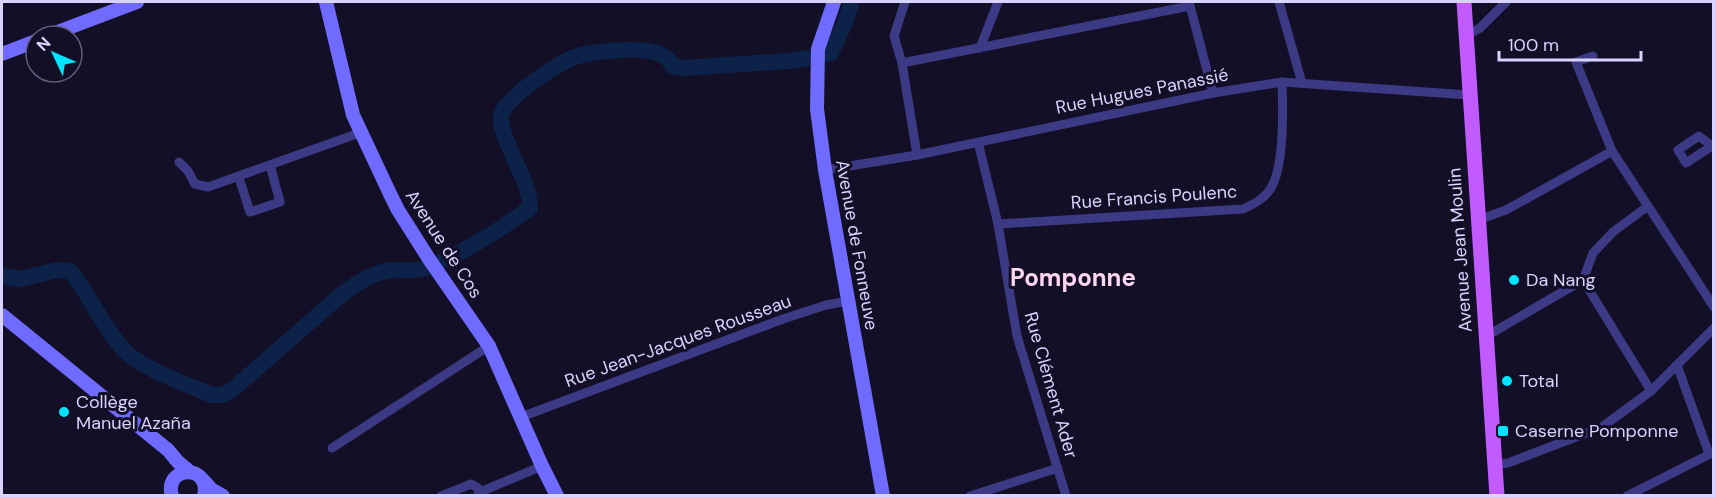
<svg xmlns="http://www.w3.org/2000/svg" width="1715" height="497" viewBox="0 0 1715 497" font-family="'DM Sans',sans-serif">
	<style>
		.lines { fill: none; stroke-linecap: round; stroke-linejoin: round }
		.river { stroke: #0c2248; stroke-width: 16 }
		.street { stroke: #3d3a85; stroke-width: 9 }
		.secondary { stroke: #6f6bff; stroke-width: 14 }
		.primary { stroke: #c25bff; stroke-width: 15 }
		.poi-dot { fill: #00e5ff; stroke: #130f26; stroke-width: 2 }
		.labels { text-anchor: middle; stroke-width: 6; stroke-linejoin: round; paint-order: stroke }
		.street-label { font-size: 18px; fill: #d9d4ff; stroke: #130f26 }
		.poi-label { font-size: 18px; fill: #d9d4ff; stroke: #130f26; text-anchor: start }
		.district-label { font-size: 24px; font-weight: bold; fill: #ffd6f0; stroke: #130f26 }
	</style>
	<rect width="100%" height="100%" fill="#130f26"/>
	<g class="lines">
		<!-- river -->
		<g class="river">
			<polyline points="827,54 831,53 844,25 852,2"/>
			<path d="M2,276L20,279L58,270L70,271C90,295 102,325 122,348C139,368 188,385 212,395H222L232,390L341,295C357,283 374,271 394,270C406,269 414,272 426,268C463,254 498,231 530,208C532,182 494,131 502,113C508,97 554,66 570,59C587,51 642,46 660,54C667,57 669,60 673,66L682,68L789,61L807,58"/>
		</g>
		<!-- street -->
		<g class="street">
			<polyline points="905,2 894,36 902,63 917,155"/>
			<polyline points="1189,2 1213,93"/>
			<polyline points="1279,2 1302,83"/>
			<polyline points="1467,35 1480,28 1506,2"/>
			<polyline points="980,48 998,2"/>
			<polyline points="1593,56 1576,62 1612,151 1714,307"/>
			<polyline points="902,63 1190,6"/>
			<polyline points="978,142 998,224 1017,336 1066,496"/>
			<polyline points="1712,146 1686,163 1678,150 1699,136 1712,146 1714,146"/>
			<polyline points="179,162 188,171 195,184 208,187 362,132"/>
			<polyline points="825,170 917,155 1213,93 1282,82 1469,95"/>
			<polyline points="239,178 250,212 280,202 270,165"/>
			<polyline points="1478,220 1506,210 1607,154"/>
			<path d="M998,224L1243,209C1254,204 1266,198 1272,186C1284,164 1283,108 1282,82"/>
			<polyline points="1583,280 1651,391"/>
			<polyline points="1485,337 1583,280 1593,253 1613,232 1648,206"/>
			<polyline points="1677,365 1709,454"/>
			<polyline points="521,417 783,319 826,305 849,301"/>
			<polyline points="332,448 489,346"/>
			<polyline points="1494,465 1508,463 1602,427 1651,391 1714,328"/>
			<polyline points="480,492 542,466"/>
			<polyline points="441,496 471,484 478,488 479,496"/>
			<polyline points="970,496 1058,468"/>
			<polyline points="1627,496 1714,452"/>
		</g>
		<!-- secondary -->
		<g class="secondary">
			<polyline points="326,2 353,115 391,196 398,210 429,259 489,346 542,466 557,496"/>
			<polyline points="834,2 818,49 817,109 825,170 883,496"/>
			<polyline points="47,36 137,2"/>
			<polyline points="2,54 36,41"/>
			<polyline points="2,315 168,450 178,462 190,472"/>
			<polyline points="203,480 211,489 223,496"/>
			<path d="M172,496C163,465 212,464 204,496"/>
		</g>
		<!-- primary -->
		<polyline class="primary" points="1464,2 1497,496"/>
	</g>
	<!-- markers -->
	<g class="poi-dot">
		<circle cx="1514" cy="280" r="6"/>
		<circle cx="1507" cy="381" r="6"/>
		<circle cx="64" cy="412" r="6"/>
		<rect x="1497" y="425" width="12" height="12" rx="3"/>
	</g>
	<g class="labels">
		<!-- street labels -->
		<g class="street-label">
			<text transform="translate(1142 91) rotate(-11)" y="6">Rue Hugues Panassié</text>
			<text transform="translate(1154 197) rotate(-4)" y="6">Rue Francis Poulenc</text>
			<text transform="translate(444 244) rotate(57)" y="6">Avenue de Cos</text>
			<text transform="translate(857 245) rotate(80)" y="6">Avenue de Fonneuve</text>
			<text transform="translate(1460 250) rotate(-94)" y="6">Avenue Jean Moulin</text>
			<text transform="translate(678 341) rotate(-20)" y="6">Rue Jean-Jacques Rousseau</text>
			<text transform="translate(1051 385) rotate(74)" y="6">Rue Clément Ader</text>
		</g>
		<!-- poi labels -->
		<g class="poi-label">
			<text x="1526" y="286">Da Nang</text>
			<text x="1519" y="387">Total</text>
			<text x="76" y="408">Collège<tspan x="76" dy="21">Manuel Azaña</tspan></text>
			<text x="1515" y="437">Caserne Pomponne</text>
		</g>
		<!-- district labels -->
		<g class="district-label">
			<text x="1073" y="286">Pomponne</text>
		</g>
	</g>
	<!-- border -->
	<rect width="1715" height="497" fill="none" stroke="#d9d4ff" stroke-width="6"/>
	<!-- north arrow -->
	<g transform="translate(54 54) rotate(314)"><circle r="28" fill="#130f26" stroke="#625e7d" stroke-width="1.5"/>
	<path d="M0-4.5L10 22L0 15L-10 22Z" fill="#00e5ff"/>
	<text y="-9" font-size="16" font-weight="bold" text-anchor="middle" fill="#d9d4ff">N</text>
	</g>
	<!-- scale -->
	<path d="M1499 51v9h142v-9" fill="none" stroke="#d9d4ff" stroke-width="3"/>
	<text x="1508" y="51" font-size="18" fill="#d9d4ff" stroke="#130f26" stroke-width="4.5" paint-order="stroke">100 m</text>
</svg>
